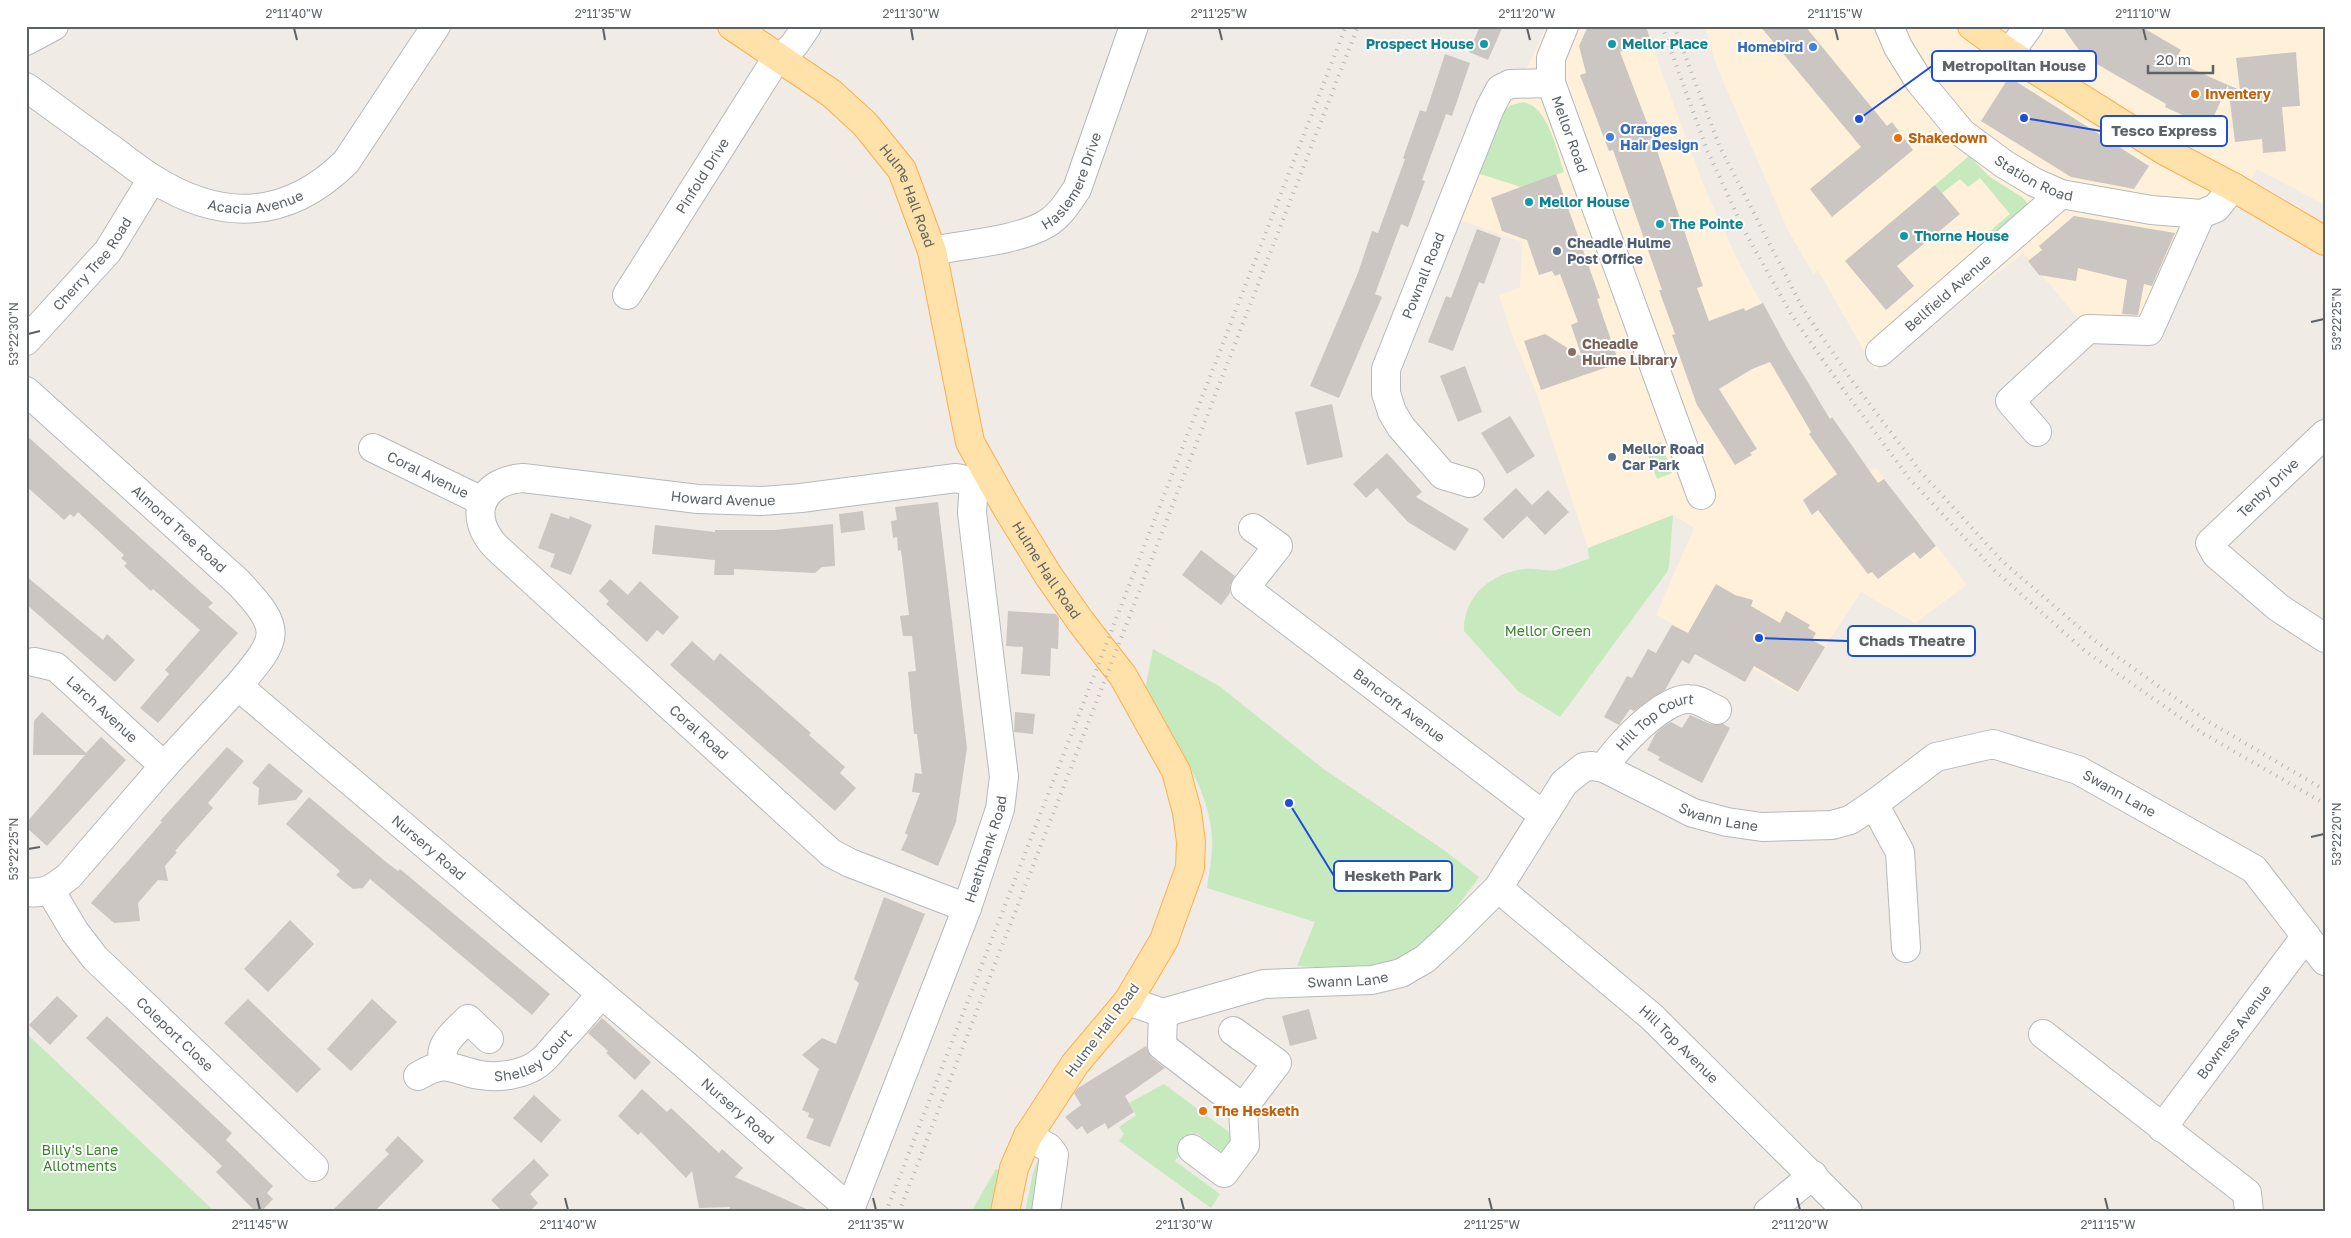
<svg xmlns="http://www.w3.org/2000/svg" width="2351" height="1238" viewBox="0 0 2351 1238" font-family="'Golos Text',sans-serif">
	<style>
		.commercial { fill: #fff0da }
		.green { fill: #c6eabe }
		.building { fill: #cbc6c1 }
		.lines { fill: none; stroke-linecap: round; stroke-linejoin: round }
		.minor-casing { stroke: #b5b9bc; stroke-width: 30 }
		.major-casing { stroke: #ffad4e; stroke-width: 30 }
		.minor { stroke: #fff; stroke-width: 28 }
		.major { stroke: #ffe2aa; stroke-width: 28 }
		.rail { stroke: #b4b5b6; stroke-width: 4; stroke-dasharray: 1 6; stroke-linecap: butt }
		.ticks { fill: none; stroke: #5c6266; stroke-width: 2 }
		.culture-dot { fill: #0f9aa8; stroke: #fff; stroke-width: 2 }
		.shop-dot { fill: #3f7fe0; stroke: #fff; stroke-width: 2 }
		.food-dot { fill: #e8710a; stroke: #fff; stroke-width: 2 }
		.service-dot { fill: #5c6f8a; stroke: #fff; stroke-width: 2 }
		.education-dot { fill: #8d6e63; stroke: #fff; stroke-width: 2 }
		.labels { text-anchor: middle; stroke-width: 4; stroke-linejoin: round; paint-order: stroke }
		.culture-label { font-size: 14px; font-weight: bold; fill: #0d838f; stroke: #fff; text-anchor: start }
		.shop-label { font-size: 14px; font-weight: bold; fill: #366cbe; stroke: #fff; text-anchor: end }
		.food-label { font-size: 14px; font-weight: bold; fill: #c56008; stroke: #fff; text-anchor: start }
		.street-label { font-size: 14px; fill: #5c6266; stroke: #fff }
		.service-label { font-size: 14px; font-weight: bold; fill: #4e5e75; stroke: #fff; text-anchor: start }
		.education-label { font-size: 14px; font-weight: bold; fill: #785e54; stroke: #fff; text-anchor: start }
		.park-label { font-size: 14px; fill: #39852c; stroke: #fff }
		.leader { fill: none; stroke: #1d4ed8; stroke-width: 2 }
		.callout-dot { fill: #1d4ed8; stroke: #fff; stroke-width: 2 }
		.callout { fill: #fff; stroke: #1d4ed8; stroke-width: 2 }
		.callout-label { font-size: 15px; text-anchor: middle; font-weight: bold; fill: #5c6266 }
		.neatline { fill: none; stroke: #5c6266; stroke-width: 2 }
		.ticks-label { font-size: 12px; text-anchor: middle; fill: #5c6266 }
	</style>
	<rect width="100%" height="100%" fill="#f0ebe4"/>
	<!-- commercial -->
	<g class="commercial">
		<polygon points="1546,26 1645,26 1703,184 1738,261 1786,346 1827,414 1832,417 1870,471 1876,468 1967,585 1915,623 1861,592 1825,647 1798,694 1656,615 1694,528 1673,515 1588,548 1536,392 1513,338 1499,295 1520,287 1522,242 1459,220 1498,118 1531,60"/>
		<polygon points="1704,26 2325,26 2325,205 2257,169 2235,207 2198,235 2161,326 2079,319 2023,253 1875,370 1818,270 1813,274 1787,228 1719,72"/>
	</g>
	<!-- green -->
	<g class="green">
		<path d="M1524,102C1548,107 1557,151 1564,172L1521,187L1477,173L1500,114L1511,105Z"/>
		<polygon points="1969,156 1990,177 2022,197 2028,204 1984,242 1981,239 2010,214 1980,178 1968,187 1960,179 1942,193 1935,185"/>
		<polygon points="1661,442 1672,473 1657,479 1645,448"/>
		<path d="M1673,515L1669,566L1667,572L1560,717L1518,691L1464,631C1463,596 1492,572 1526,569C1535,568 1548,572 1556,570C1567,567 1578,562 1589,559L1588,548Z"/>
		<path d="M1153,649L1219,686L1325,770L1444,850L1479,877C1456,908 1431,947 1392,961C1363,972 1328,967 1297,966L1315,922L1207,888C1209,871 1213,854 1212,838C1209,784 1172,739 1144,695Z"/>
		<polygon points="26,1033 215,1212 26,1212"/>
		<polygon points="1164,1084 1237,1138 1234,1148 1220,1151 1197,1133 1175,1161 1220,1194 1211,1208 1119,1141 1124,1134 1119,1127 1136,1115 1129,1103"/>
		<polygon points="1040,1154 1042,1156 1037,1212 1025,1212 1033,1173"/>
		<polygon points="996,1169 1000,1170 990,1212 971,1212"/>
	</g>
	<!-- building -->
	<g class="building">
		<polygon points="1480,26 1503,26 1488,60 1469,52"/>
		<polygon points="1588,26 1646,26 1651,42 1620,52 1652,136 1703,286 1697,288 1709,321 1744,308 1745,311 1763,303 1786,346 1830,419 1832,417 1878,483 1884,479 1936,546 1920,559 1914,552 1878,579 1872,572 1868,574 1818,510 1812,515 1803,500 1837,474 1809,434 1811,432 1770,362 1752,369 1719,389 1757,449 1750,453 1752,455 1735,465 1697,405 1672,335 1675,334 1659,290 1662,290 1613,150 1609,151 1580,75 1586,73 1579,46"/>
		<polygon points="1760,26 1805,26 1887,126 1892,122 1913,150 1832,217 1810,189 1861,147"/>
		<polygon points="2062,26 2140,26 2181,50 2174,61 2228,85 2209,127 2165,107 2166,104 2083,56"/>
		<polygon points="2296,52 2300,106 2282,107 2286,151 2263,153 2262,139 2235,142 2228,85 2240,90 2236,58"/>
		<polygon points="1445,54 1470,63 1452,116 1446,114 1422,180 1425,181 1408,227 1401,224 1375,294 1382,297 1339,398 1310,386 1358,273 1372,231 1378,233 1405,159 1403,158 1420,110 1426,112"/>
		<polygon points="2009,77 2149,166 2134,189 2071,177 1981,121"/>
		<polygon points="1556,174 1600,298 1597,299 1619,363 1541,390 1524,341 1545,334 1582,357 1571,325 1578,322 1560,274 1555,276 1552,271 1539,275 1527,240 1502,231 1491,198"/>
		<polygon points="1935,185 1960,214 1897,266 1914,286 1886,310 1845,261"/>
		<polygon points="2074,216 2175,233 2152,286 2144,284 2138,315 2122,314 2127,280 2078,268 2076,281 2039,275 2028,261 2042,250 2039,246"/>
		<polygon points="1477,229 1501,238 1484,284 1479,282 1453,351 1428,342 1446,296 1451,298"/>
		<polygon points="1465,366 1482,412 1458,422 1440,376"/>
		<polygon points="1332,404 1343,457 1307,465 1295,412"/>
		<polygon points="1510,416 1535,456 1507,474 1481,433"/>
		<polygon points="26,435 213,603 208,607 238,633 158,723 140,708 169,674 165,670 200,630 153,589 151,591 124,566 127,563 121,558 124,555 78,512 74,517 70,514 64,520 26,486"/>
		<polygon points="1387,453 1422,492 1416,497 1469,529 1455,551 1408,522 1377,488 1366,498 1353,484"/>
		<polygon points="1516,488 1532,505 1548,490 1569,512 1545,535 1527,516 1503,539 1483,519"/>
		<polygon points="938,502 967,748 956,822 938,866 901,850 908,835 905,833 920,793 912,792 915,773 922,774 917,734 914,734 908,672 916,671 912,636 903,636 900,616 909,615 901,550 898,551 897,537 893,538 891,521 897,520 895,507"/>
		<polygon points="863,511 865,530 841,533 839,514"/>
		<polygon points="551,513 569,519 570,516 592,525 571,575 550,567 555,554 538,548"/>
		<polygon points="833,524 835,566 822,567 815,573 734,569 734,575 714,575 715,560 652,554 655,525 715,532 715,530 775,530"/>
		<polygon points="1201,550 1235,576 1230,585 1230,593 1221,605 1182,575"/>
		<polygon points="26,576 103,640 107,634 135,660 115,682 26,604"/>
		<polygon points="610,579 628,595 640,581 679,617 663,635 657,630 647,642 606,604 609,601 599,591"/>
		<polygon points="1716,584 1735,595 1753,600 1751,606 1780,623 1786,611 1810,625 1808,628 1816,633 1812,640 1825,647 1798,692 1754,666 1745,682 1695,654 1689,664 1682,660 1665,690 1634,711 1630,709 1619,725 1604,717 1627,676 1632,678 1648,649 1656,653 1672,625 1688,633"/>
		<polygon points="1008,611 1056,614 1059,618 1058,649 1051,648 1050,676 1021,674 1023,647 1006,646"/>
		<polygon points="692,641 714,661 720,653 811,733 809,735 845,767 840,773 856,788 835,811 670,665"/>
		<polygon points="42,712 86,753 101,737 126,760 47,846 26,827 26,823 85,755 33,755 34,721"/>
		<polygon points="1015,712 1035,714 1033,734 1014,732"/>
		<polygon points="1690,715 1710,724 1723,724 1730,728 1702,783 1658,760 1660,757 1647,750 1656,733 1663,727 1671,722 1682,728"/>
		<polygon points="227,747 244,761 208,803 213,808 175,851 177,852 165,866 168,881 158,880 138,903 140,921 114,923 91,903 162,822 160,821"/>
		<polygon points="269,763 303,791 296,800 258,805 259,788 252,783"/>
		<polygon points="309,797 386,862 398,871 400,869 550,994 532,1015 370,879 363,888 353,889 336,875 340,871 286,824"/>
		<polygon points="884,897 925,914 830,1147 806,1138 814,1119 808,1117 809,1113 802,1110 819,1069 802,1055 822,1038 836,1044 859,983 854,979"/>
		<polygon points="290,920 314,944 268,992 244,969"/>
		<polygon points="57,996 78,1016 50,1045 29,1025"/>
		<polygon points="248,999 321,1069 297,1093 224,1023"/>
		<polygon points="372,999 397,1022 351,1071 327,1049"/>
		<polygon points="1309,1009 1317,1039 1290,1046 1282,1016"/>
		<polygon points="107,1016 232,1133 226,1140 273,1186 267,1193 273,1199 261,1212 256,1212 216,1172 222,1166 86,1038"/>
		<polygon points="602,1018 651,1062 635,1080 606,1053 608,1051 588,1033"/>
		<polygon points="1146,1046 1152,1058 1165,1068 1125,1096 1134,1112 1108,1129 1105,1123 1087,1134 1082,1126 1077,1130 1065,1117 1081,1105 1074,1093 1078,1088"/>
		<polygon points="642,1089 667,1112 671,1108 719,1153 722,1149 743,1168 735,1177 813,1212 728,1212 730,1207 699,1208 692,1171 686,1178 641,1132 638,1135 618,1116"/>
		<polygon points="534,1095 561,1120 541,1143 513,1118"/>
		<polygon points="398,1136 424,1161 374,1212 331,1212 389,1154 385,1150"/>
		<polygon points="534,1159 549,1175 530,1194 538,1203 529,1212 503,1212 491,1200"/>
	</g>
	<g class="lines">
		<!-- minor casing -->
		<g class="minor-casing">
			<g id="minor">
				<path id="s1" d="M1564,26L1551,58V83L1701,495"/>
				<path id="s2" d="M1889,26L1898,47L1919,81L1962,133L2004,164L2034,182L2061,194L2151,210L2201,214L2216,208L2233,187"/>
				<polyline points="26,41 54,26"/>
				<polyline points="2009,53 2029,26"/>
				<path id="s3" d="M26,87C54,107 82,128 110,148C124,158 138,170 153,179C222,222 287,220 346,162L436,26"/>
				<path id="s4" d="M932,251C966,244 1017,241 1046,224C1060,216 1068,202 1077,189L1134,26"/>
				<path id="s5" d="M627,295L771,67L794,45L807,26"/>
				<path id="s6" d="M26,341L108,251L152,179"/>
				<path id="s7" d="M1880,352L2061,194"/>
				<path id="s8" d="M26,391L238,582C284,631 279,637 238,686"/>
				<polyline points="2037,432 2010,401 2088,329 2149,331 2201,214"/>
				<polyline points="2325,434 2210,543 2216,554 2279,608 2325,638"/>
				<path id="s9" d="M373,448L482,501"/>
				<path id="s10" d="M1470,483L1443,475L1401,427L1392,412L1386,393V369L1490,108L1500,89L1510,84L1551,83"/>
				<path id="s11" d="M1253,528L1278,546L1245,588L1543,815"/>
				<path id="s12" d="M34,662L56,667L164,766"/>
				<path id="s13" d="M1604,768C1616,747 1663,698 1689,699C1699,699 1708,706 1717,710"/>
				<polyline points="1874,804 1900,852 1906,948"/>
				<path id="s14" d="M1498,888L1652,1017L1848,1212"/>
				<path id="s15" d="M50,890L75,932L95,958L314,1167"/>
				<path id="s16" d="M26,892C45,895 55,887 69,876L164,766L238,686L683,1063L850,1209"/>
				<path id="s17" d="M967,908L850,863L831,853L497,548C467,518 479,481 523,478L698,499L761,501L801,498L956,478L974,482"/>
				<path id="s18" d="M1128,1001L1163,1013L1264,984L1372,980L1401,973L1425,959L1450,936L1498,888L1564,783L1584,767L1592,766L1604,768L1693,813L1727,822L1762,827L1832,825L1850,820L1874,804L1936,757L1993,744L2078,770L2254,869L2325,961"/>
				<polyline points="1163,1013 1162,1046 1243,1108 1277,1063 1233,1031"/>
				<polyline points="2043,1034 2247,1193 2249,1212"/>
				<path d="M447,1066C433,1048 455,1032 468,1019L489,1039"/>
				<path id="s19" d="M418,1076C448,1058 451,1070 480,1075C498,1078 524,1075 539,1063C546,1058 552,1050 558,1043C573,1027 587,1011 601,994"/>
				<path id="s20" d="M2162,1128L2306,936"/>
				<polyline points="1028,1136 1049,1148 1054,1155 1046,1212"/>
				<polyline points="1192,1149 1224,1173 1245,1145 1243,1108"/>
				<path id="s21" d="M849,1212L967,908L1000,809L1004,777L972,513L974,482L987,474"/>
				<polyline points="1768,1212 1813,1175"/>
			</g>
		</g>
		<!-- major casing -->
		<g class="major-casing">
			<g id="major">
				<path id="s22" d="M732,26L831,93L865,124L902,170L932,251L970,442L1008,510L1048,575L1081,622L1123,676L1176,771L1187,812L1191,842L1190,868L1164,940L1128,1001L1075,1064L1028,1136L1014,1168L1005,1212"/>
				<polyline points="1972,26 2009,53 2165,151 2233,187 2325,241"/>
			</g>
		</g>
		<!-- minor -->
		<use href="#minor" class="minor"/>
		<!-- major -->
		<use href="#major" class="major"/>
		<!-- rail -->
		<g class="rail">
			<polyline points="1662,26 1707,150 1745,232 1791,314 1843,389 1909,478 1994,570 2085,651 2204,734 2325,804"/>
			<polyline points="1674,26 1719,145 1803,309 1853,382 1920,471 2003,562 2095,641 2209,722 2325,790"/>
			<polyline points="886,1212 1346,26"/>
			<polyline points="899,1212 1358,26"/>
		</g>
	</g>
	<!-- ticks -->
	<path class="ticks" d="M294,28L297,40M603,28L605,40M911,28L913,40M1219,28L1222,40M1527,28L1530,40M1835,28L1838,40M2143,28L2146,40M2311,322L2324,319M28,334L40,331M2311,837L2324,834M28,849L40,847M257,1198L260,1210M565,1198L568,1210M873,1198L876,1210M1181,1198L1184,1210M1489,1198L1492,1210M1797,1198L1800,1210M2105,1198L2108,1210"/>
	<!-- markers -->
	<g class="culture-dot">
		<circle cx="1484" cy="44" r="5"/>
		<circle cx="1612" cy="44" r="5"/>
		<circle cx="1529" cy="202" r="5"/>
		<circle cx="1660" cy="224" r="5"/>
		<circle cx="1904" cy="236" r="5"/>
	</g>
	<g class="shop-dot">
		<circle cx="1813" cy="47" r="5"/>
		<circle cx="1610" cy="137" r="5"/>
	</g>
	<g class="food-dot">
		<circle cx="2195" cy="94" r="5"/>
		<circle cx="1898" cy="138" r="5"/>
		<circle cx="1203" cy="1111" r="5"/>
	</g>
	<g class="service-dot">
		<circle cx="1557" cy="251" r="5"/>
		<circle cx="1612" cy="457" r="5"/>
	</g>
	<circle class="education-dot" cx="1572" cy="352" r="5"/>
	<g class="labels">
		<!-- culture labels -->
		<g class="culture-label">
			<text x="1474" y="49" text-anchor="end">Prospect House</text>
			<text x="1622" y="49">Mellor Place</text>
			<text x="1539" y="207">Mellor House</text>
			<text x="1670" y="229">The Pointe</text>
			<text x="1914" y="241">Thorne House</text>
		</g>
		<!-- shop labels -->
		<g class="shop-label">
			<text x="1803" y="52">Homebird</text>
			<text x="1620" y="134" text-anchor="start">Oranges<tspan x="1620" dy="16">Hair Design</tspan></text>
		</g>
		<!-- food labels -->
		<g class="food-label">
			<text x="2205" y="99">Inventery</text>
			<text x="1908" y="143">Shakedown</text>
			<text x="1213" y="1116">The Hesketh</text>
		</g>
		<!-- street labels -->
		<g class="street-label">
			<text dy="5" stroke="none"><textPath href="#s1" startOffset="114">Mellor Road</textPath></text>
			<text dy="5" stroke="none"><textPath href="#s5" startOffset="141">Pinfold Drive</textPath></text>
			<text dy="5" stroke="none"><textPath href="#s2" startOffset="216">Station Road</textPath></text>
			<text dy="5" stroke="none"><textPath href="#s4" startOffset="169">Haslemere Drive</textPath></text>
			<text dy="5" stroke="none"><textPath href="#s22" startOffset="250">Hulme Hall Road</textPath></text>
			<text dy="5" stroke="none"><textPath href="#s3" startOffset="266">Acacia Avenue</textPath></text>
			<text dy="5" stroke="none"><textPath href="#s6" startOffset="102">Cherry Tree Road</textPath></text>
			<text dy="5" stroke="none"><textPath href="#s10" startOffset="254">Pownall Road</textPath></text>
			<text dy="5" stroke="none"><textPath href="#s7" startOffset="90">Bellfield Avenue</textPath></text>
			<text dy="5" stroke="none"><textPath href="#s9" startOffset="61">Coral Avenue</textPath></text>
			<text transform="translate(2268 488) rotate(-44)" y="5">Tenby Drive</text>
			<text dy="5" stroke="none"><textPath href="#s17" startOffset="901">Howard Avenue</textPath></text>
			<text dy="5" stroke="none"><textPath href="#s8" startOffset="206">Almond Tree Road</textPath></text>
			<text dy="5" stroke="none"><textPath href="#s22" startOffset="655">Hulme Hall Road</textPath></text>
			<text dy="5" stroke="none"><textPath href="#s11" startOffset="278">Bancroft Avenue</textPath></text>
			<text dy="5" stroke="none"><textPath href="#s12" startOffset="85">Larch Avenue</textPath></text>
			<text dy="5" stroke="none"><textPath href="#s13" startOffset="71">Hill Top Court</textPath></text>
			<text transform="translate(699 732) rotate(42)" y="5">Coral Road</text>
			<text dy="5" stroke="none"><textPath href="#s18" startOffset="1140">Swann Lane</textPath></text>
			<text dy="5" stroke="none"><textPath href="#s18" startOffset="705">Swann Lane</textPath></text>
			<text dy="5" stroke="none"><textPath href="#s16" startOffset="552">Nursery Road</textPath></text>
			<text dy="5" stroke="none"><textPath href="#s21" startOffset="388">Heathbank Road</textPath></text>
			<text dy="5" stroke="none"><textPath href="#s18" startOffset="226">Swann Lane</textPath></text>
			<text transform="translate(1102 1030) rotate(-53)" y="5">Hulme Hall Road</text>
			<text dy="5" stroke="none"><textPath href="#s20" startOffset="120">Bowness Avenue</textPath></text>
			<text dy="5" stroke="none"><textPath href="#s15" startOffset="192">Coleport Close</textPath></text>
			<text dy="5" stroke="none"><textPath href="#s14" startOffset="239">Hill Top Avenue</textPath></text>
			<text dy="5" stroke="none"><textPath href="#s19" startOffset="125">Shelley Court</textPath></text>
			<text dy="5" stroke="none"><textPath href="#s16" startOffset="958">Nursery Road</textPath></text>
		</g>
		<!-- service labels -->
		<g class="service-label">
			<text x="1567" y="248">Cheadle Hulme<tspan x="1567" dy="16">Post Office</tspan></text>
			<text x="1622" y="454">Mellor Road<tspan x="1622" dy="16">Car Park</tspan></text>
		</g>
		<!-- education labels -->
		<g class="education-label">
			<text x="1582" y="349">Cheadle<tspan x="1582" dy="16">Hulme Library</tspan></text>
		</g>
		<!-- park labels -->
		<g class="park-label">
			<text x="1548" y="636">Mellor Green</text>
			<text x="80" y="1155">Billy's Lane<tspan x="80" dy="16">Allotments</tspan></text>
		</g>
	</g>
	<!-- callouts -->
	<path class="leader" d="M1859 119L1932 66M2024 118L2101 131M1759 638L1848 641M1289 803L1334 876"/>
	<g class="callout-dot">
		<circle cx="1859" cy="119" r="5"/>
		<circle cx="2024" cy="118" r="5"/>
		<circle cx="1759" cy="638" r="5"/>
		<circle cx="1289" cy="803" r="5"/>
	</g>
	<g class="callout">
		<rect x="1932" y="51" width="164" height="30" rx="5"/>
		<rect x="2101" y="116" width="126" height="30" rx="5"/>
		<rect x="1848" y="626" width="127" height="30" rx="5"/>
		<rect x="1334" y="861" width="118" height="30" rx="5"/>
	</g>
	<g class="callout-label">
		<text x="2014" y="71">Metropolitan House</text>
		<text x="2164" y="136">Tesco Express</text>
		<text x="1912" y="646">Chads Theatre</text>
		<text x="1393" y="881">Hesketh Park</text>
	</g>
	<!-- border -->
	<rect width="2351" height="1238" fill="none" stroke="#ffffff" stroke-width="55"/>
	<!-- scale -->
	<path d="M2148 65v8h65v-8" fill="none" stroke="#5c6266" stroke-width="2.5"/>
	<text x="2156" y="65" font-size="15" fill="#5c6266" stroke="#ffffff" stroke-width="4" paint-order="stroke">20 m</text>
	<rect x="28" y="28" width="2296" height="1182" class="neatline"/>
	<g class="ticks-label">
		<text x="294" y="18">2°11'40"W</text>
		<text x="603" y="18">2°11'35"W</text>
		<text x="911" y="18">2°11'30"W</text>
		<text x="1219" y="18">2°11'25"W</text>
		<text x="1527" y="18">2°11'20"W</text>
		<text x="1835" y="18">2°11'15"W</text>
		<text x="2143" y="18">2°11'10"W</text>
		<text transform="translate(2337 319) rotate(-90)" y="4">53°22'25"N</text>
		<text transform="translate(14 334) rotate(-90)" y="4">53°22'30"N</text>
		<text transform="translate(2337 834) rotate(-90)" y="4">53°22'20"N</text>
		<text transform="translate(14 849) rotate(-90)" y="4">53°22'25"N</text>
		<text x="260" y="1229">2°11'45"W</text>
		<text x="568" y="1229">2°11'40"W</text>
		<text x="876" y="1229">2°11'35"W</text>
		<text x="1184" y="1229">2°11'30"W</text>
		<text x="1492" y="1229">2°11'25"W</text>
		<text x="1800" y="1229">2°11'20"W</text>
		<text x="2108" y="1229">2°11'15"W</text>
	</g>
</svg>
